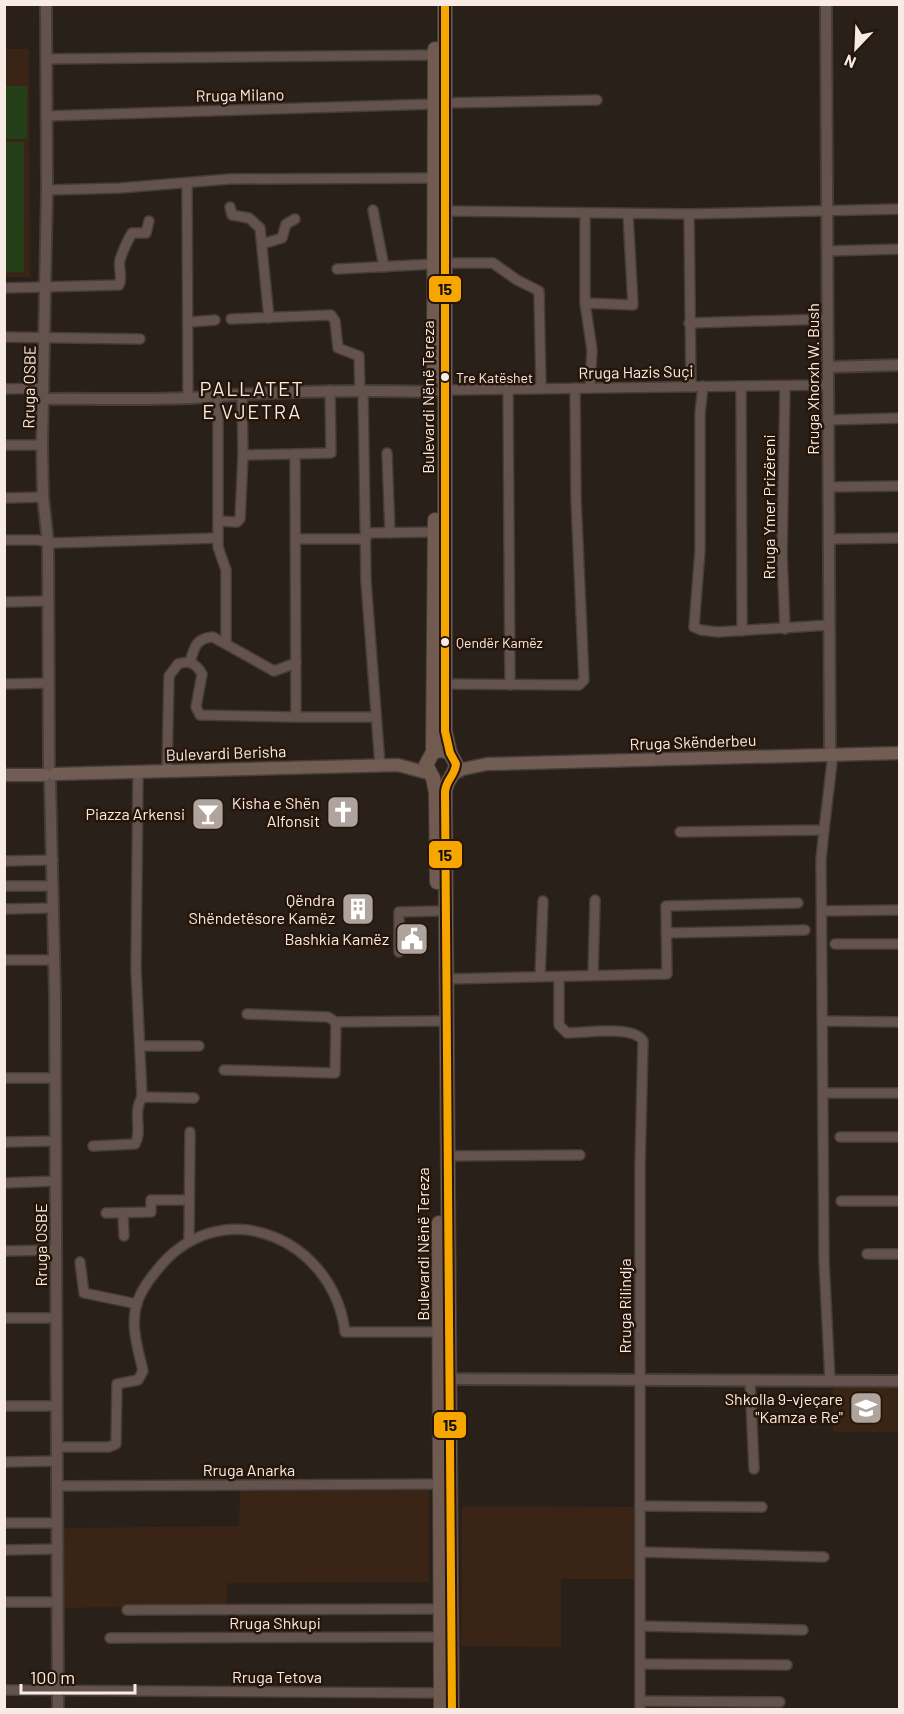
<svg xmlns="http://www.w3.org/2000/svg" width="904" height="1714" viewBox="0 0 904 1714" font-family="Barlow,sans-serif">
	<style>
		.built { fill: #392416 }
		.green { fill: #243f18 }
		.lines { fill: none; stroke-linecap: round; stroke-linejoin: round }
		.minor-casing { stroke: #453d38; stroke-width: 12 }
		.tertiary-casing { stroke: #453d38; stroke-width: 14 }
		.secondary-casing { stroke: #453d38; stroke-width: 15 }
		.primary-casing { stroke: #453d38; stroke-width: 16 }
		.minor { stroke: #64534c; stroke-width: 9 }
		.tertiary { stroke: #64534c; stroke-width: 10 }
		.secondary { stroke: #725d55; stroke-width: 12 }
		.primary { stroke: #715b51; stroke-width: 14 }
		.bus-1-casing { stroke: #26160a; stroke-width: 12 }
		.bus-1 { stroke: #f7a600; stroke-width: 8 }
		.bus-dot { fill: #f7ebe4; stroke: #26160a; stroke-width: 2 }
		.labels { text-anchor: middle; stroke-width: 5; stroke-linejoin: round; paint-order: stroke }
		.bus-label { font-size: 14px; fill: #f7ebe4; stroke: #26160a; text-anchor: start }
		.street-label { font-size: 16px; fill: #f7ebe4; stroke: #26160a }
		.poi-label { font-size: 16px; fill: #f7ebe4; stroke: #26160a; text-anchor: end }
		.quarter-label { font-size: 20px; letter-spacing: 1.5px; fill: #f7ebe4; stroke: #26160a }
		.line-badge { stroke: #26160a; stroke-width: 2 }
		.pale-badge-label { font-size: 16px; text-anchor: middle; font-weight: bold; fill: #111 }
	</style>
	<rect width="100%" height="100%" fill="#2a201a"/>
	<!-- built -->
	<g class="built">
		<polygon points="5,49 29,49 30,277 5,277"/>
		<rect x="833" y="1384" width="66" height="48"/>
		<polygon points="429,1487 429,1582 228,1583 226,1605 61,1608 61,1528 239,1526 240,1488"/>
		<polygon points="462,1506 634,1507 634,1579 561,1579 561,1647 461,1646"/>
	</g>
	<!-- green -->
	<g class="green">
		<rect x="5" y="86" width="22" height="53"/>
		<rect x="5" y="142" width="19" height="130"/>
	</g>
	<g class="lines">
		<!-- minor casing -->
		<g class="minor-casing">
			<g id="minor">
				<polyline points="46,59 435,55"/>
				<polyline points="444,103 597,100"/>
				<polyline points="46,116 435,104"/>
				<polyline points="187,183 188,397"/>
				<polyline points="47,190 120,188 230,179 435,178"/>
				<polyline points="230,207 232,215 249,218 260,228 269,318"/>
				<polyline points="373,210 384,267"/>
				<polyline points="444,211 689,214 900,209"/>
				<polyline points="585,214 585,303 592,350 590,388"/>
				<polyline points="689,214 691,387"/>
				<polyline points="262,244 282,238 286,224 295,219"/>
				<polyline points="828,251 900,249"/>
				<polyline points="445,263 493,263 517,280 539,291 541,389"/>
				<polyline points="337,269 435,264"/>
				<path d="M4,288L119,285C123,276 118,269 120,260C122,253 128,240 132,233H146L149,221"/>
				<polyline points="585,303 633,305 628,214"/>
				<polyline points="231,319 331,315 335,321 338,348 359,356 360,390"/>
				<polyline points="190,322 215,320"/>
				<polyline points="689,323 828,319"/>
				<polyline points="4,337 140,339"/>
				<polyline points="703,386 700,413 700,550 694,627 701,630 718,632 829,625"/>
				<polyline points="741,386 742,631"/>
				<polyline points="4,389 44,388"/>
				<polyline points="508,389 510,685"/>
				<polyline points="363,390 366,581 380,765"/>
				<polyline points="444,390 828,385"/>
				<polyline points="218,395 218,547 226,570 226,643"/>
				<polyline points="828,420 900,418"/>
				<polyline points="4,445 42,445"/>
				<polyline points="387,453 390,533"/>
				<polyline points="243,455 295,454"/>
				<polyline points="829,487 900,486"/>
				<polyline points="4,498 43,497"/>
				<polyline points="218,521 237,522 240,519 243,455 242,393"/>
				<polyline points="366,533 435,532"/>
				<polyline points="296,539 366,539"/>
				<polyline points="829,539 900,538"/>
				<polyline points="4,540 38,540 52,543 218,538"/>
				<polyline points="4,602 46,601"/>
				<polyline points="785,629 782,554 785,386"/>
				<path d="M190,662C194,648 196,638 213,637L274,671L296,663"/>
				<polyline points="4,684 48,683"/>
				<polyline points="445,684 579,685 584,680 576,499 575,388"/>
				<polyline points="296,717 376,717"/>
				<path d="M167,771L169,676L178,664C189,660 196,663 202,674L196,707L200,715L296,717L295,454L331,453L330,390"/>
				<polyline points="138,772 136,969 142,1097"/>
				<polyline points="824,830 821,860 824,1261 830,1381"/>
				<polyline points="680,832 824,830 833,754"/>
				<polyline points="4,861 53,860"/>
				<polyline points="4,886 53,886"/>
				<polyline points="4,909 53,908"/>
				<polyline points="822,911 900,910"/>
				<polyline points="666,933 805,930"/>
				<polyline points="835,944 900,944"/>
				<polyline points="399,952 399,912 437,911"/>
				<polyline points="4,960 54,960"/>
				<polyline points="593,975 595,900"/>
				<polyline points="540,976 543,901"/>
				<path d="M559,977V1025L567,1033C584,1033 634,1025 643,1041L640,1166V1710"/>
				<polyline points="446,979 667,974 666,906 798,903"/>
				<polyline points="247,1014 328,1017 336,1022 438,1021"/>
				<polyline points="823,1021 900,1022"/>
				<polyline points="140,1046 199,1046"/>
				<polyline points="224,1070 335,1073 336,1022"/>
				<polyline points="4,1078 54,1078"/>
				<polyline points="824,1093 900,1093"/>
				<polyline points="840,1137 900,1137"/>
				<polyline points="4,1142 55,1141"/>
				<path d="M93,1146L135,1144C143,1131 132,1114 142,1097L194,1098"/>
				<polyline points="448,1156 580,1155"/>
				<polyline points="4,1183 56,1181"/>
				<polyline points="841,1201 900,1201"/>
				<polyline points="106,1213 151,1212 151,1200 189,1200"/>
				<polyline points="123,1213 124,1236"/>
				<polyline points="189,1242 190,1132"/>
				<polyline points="4,1251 55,1250"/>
				<polyline points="867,1254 900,1254"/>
				<polyline points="80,1262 84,1293 137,1304"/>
				<polyline points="4,1318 56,1318"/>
				<polyline points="750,1381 754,1469"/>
				<polyline points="4,1406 57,1406"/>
				<path d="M57,1447H109L116,1444L117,1384L138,1380L143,1371C138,1349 130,1325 137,1303C142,1288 152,1276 162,1264C227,1192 334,1241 345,1332H439"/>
				<polyline points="4,1462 57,1461"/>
				<polyline points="57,1486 440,1484"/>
				<polyline points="640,1506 762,1507"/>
				<polyline points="4,1523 58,1523"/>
				<polyline points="4,1550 58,1549"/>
				<polyline points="640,1552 824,1557"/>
				<polyline points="4,1602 58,1602"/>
				<polyline points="127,1610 441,1609"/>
				<polyline points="640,1626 803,1630"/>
				<polyline points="110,1638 441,1637"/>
				<polyline points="640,1664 787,1665"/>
				<polyline points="4,1690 441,1693"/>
				<polyline points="640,1701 780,1702"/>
			</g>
		</g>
		<!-- tertiary casing -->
		<g class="tertiary-casing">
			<g id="tertiary">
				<polyline points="46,4 47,190 42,445 43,497 48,542 49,770"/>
				<polyline points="826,4 830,754"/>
				<polyline points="828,367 900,365"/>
				<path d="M44,399C97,398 152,401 205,397C282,391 357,390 434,392"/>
				<polyline points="50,780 55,999 58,1710"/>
				<polyline points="450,1379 900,1381"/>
			</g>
		</g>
		<!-- secondary casing -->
		<g class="secondary-casing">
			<g id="secondary">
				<polyline points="55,774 398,765 428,773"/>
				<polyline points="453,774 463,769 487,764 900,753"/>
				<polyline points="4,775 44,775"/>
			</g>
		</g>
		<!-- primary casing -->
		<g class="primary-casing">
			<g id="primary">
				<path d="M445,4V731L450,753L456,764C455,776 446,779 445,792L452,1710"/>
				<polyline points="434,377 435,49"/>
				<polyline points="433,752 435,520"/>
				<polyline points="437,882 436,793 433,778 426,765 433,752 442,750 450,753"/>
				<polyline points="439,1223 441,1710"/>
			</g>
		</g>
		<!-- minor -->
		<use href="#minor" class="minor"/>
		<!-- tertiary -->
		<use href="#tertiary" class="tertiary"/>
		<!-- secondary -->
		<use href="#secondary" class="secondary"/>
		<!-- primary -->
		<use href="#primary" class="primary"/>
		<!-- bus-1 casing -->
		<g class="bus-1-casing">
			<path id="bus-1" d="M445,4V731L450,753L456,764C455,776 446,779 445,792L452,1710"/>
		</g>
		<!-- bus-1 -->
		<use href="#bus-1" class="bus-1"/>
	</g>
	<!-- icons -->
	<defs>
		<g id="church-square" transform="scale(1.725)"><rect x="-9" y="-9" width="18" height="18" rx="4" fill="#afa49d" stroke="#26160a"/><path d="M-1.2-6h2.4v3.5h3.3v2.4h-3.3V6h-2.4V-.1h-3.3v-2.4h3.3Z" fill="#fff"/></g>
		<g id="bar-square" transform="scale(1.725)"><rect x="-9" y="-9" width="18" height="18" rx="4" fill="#afa49d" stroke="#26160a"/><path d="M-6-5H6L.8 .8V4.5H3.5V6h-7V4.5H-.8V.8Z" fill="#fff"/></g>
		<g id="building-square" transform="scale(1.725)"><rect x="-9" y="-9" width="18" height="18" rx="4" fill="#afa49d" stroke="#26160a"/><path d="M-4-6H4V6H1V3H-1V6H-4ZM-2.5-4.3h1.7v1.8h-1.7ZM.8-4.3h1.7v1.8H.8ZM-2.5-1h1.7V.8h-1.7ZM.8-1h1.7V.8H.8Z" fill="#fff"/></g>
		<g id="civic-square" transform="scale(1.725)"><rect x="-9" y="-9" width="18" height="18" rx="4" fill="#afa49d" stroke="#26160a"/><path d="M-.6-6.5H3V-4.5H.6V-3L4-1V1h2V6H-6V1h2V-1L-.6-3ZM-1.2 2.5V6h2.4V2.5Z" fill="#fff"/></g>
		<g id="school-square" transform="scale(1.725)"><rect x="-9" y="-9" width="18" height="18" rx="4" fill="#afa49d" stroke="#26160a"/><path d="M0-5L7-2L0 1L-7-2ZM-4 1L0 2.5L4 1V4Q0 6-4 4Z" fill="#fff"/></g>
	</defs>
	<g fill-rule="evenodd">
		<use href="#church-square" x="343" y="812"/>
		<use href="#bar-square" x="208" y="814"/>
		<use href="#building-square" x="358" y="909"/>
		<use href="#civic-square" x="412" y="939"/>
		<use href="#school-square" x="866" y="1408"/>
	</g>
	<!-- markers -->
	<g class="bus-dot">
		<circle cx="445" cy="377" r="5"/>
		<circle cx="445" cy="642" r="5"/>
	</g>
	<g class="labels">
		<!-- bus labels -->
		<g class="bus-label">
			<text x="456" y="383">Tre Katëshet</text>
			<text x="456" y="648">Qendër Kamëz</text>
		</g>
		<!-- street labels -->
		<g class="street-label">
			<text transform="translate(240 95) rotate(-1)" y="6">Rruga Milano</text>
			<text transform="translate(636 372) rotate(-1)" y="6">Rruga Hazis Suçi</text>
			<text transform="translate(813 379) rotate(-90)" y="6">Rruga Xhorxh W. Bush</text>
			<text transform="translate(29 387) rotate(-89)" y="6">Rruga OSBE</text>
			<text transform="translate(428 397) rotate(-90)" y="6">Bulevardi Nënë Tereza</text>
			<text transform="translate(769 507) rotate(-90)" y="6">Rruga Ymer Prizëreni</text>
			<text transform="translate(693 742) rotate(-2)" y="6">Rruga Skënderbeu</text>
			<text transform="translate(226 753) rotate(-2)" y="6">Bulevardi Berisha</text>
			<text transform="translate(423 1244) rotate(-90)" y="6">Bulevardi Nënë Tereza</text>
			<text transform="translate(41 1245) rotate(-90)" y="6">Rruga OSBE</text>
			<text transform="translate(625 1306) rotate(-90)" y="6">Rruga Rilindja</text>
			<text x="249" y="1476">Rruga Anarka</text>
			<text x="275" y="1629">Rruga Shkupi</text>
			<text x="277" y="1683">Rruga Tetova</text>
		</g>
		<!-- poi labels -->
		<g class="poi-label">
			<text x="320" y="809">Kisha e Shën<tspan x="320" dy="18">Alfonsit</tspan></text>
			<text x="185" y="820">Piazza Arkensi</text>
			<text x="335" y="906">Qëndra<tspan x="335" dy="18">Shëndetësore Kamëz</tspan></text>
			<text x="389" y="945">Bashkia Kamëz</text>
			<text x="843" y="1405">Shkolla 9-vjeçare<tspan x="843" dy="18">"Kamza e Re"</tspan></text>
		</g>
		<!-- quarter labels -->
		<g class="quarter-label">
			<text x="252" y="396">PALLATET<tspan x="252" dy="23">E VJETRA</tspan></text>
		</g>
	</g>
	<g class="line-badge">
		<rect x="428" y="275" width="34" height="28" rx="6" fill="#f7a600"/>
		<rect x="428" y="840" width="35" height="29" rx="6" fill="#f7a600"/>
		<rect x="433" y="1411" width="34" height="28" rx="6" fill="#f7a600"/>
	</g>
	<g class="pale-badge-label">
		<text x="445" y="295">15</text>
		<text x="445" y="861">15</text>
		<text x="450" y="1431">15</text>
	</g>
	<!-- border -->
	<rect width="904" height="1714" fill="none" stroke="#f7ebe4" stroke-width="12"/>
	<!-- north arrow -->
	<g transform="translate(856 48) rotate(203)" stroke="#26160a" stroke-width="4.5" paint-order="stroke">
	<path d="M0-4.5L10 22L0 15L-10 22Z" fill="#f7ebe4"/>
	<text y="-9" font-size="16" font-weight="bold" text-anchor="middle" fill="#f7ebe4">N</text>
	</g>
	<!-- scale -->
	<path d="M21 1684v9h114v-9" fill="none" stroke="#f7ebe4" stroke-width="3"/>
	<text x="30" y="1684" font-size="18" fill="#f7ebe4" stroke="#26160a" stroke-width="4.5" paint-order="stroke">100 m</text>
</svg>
